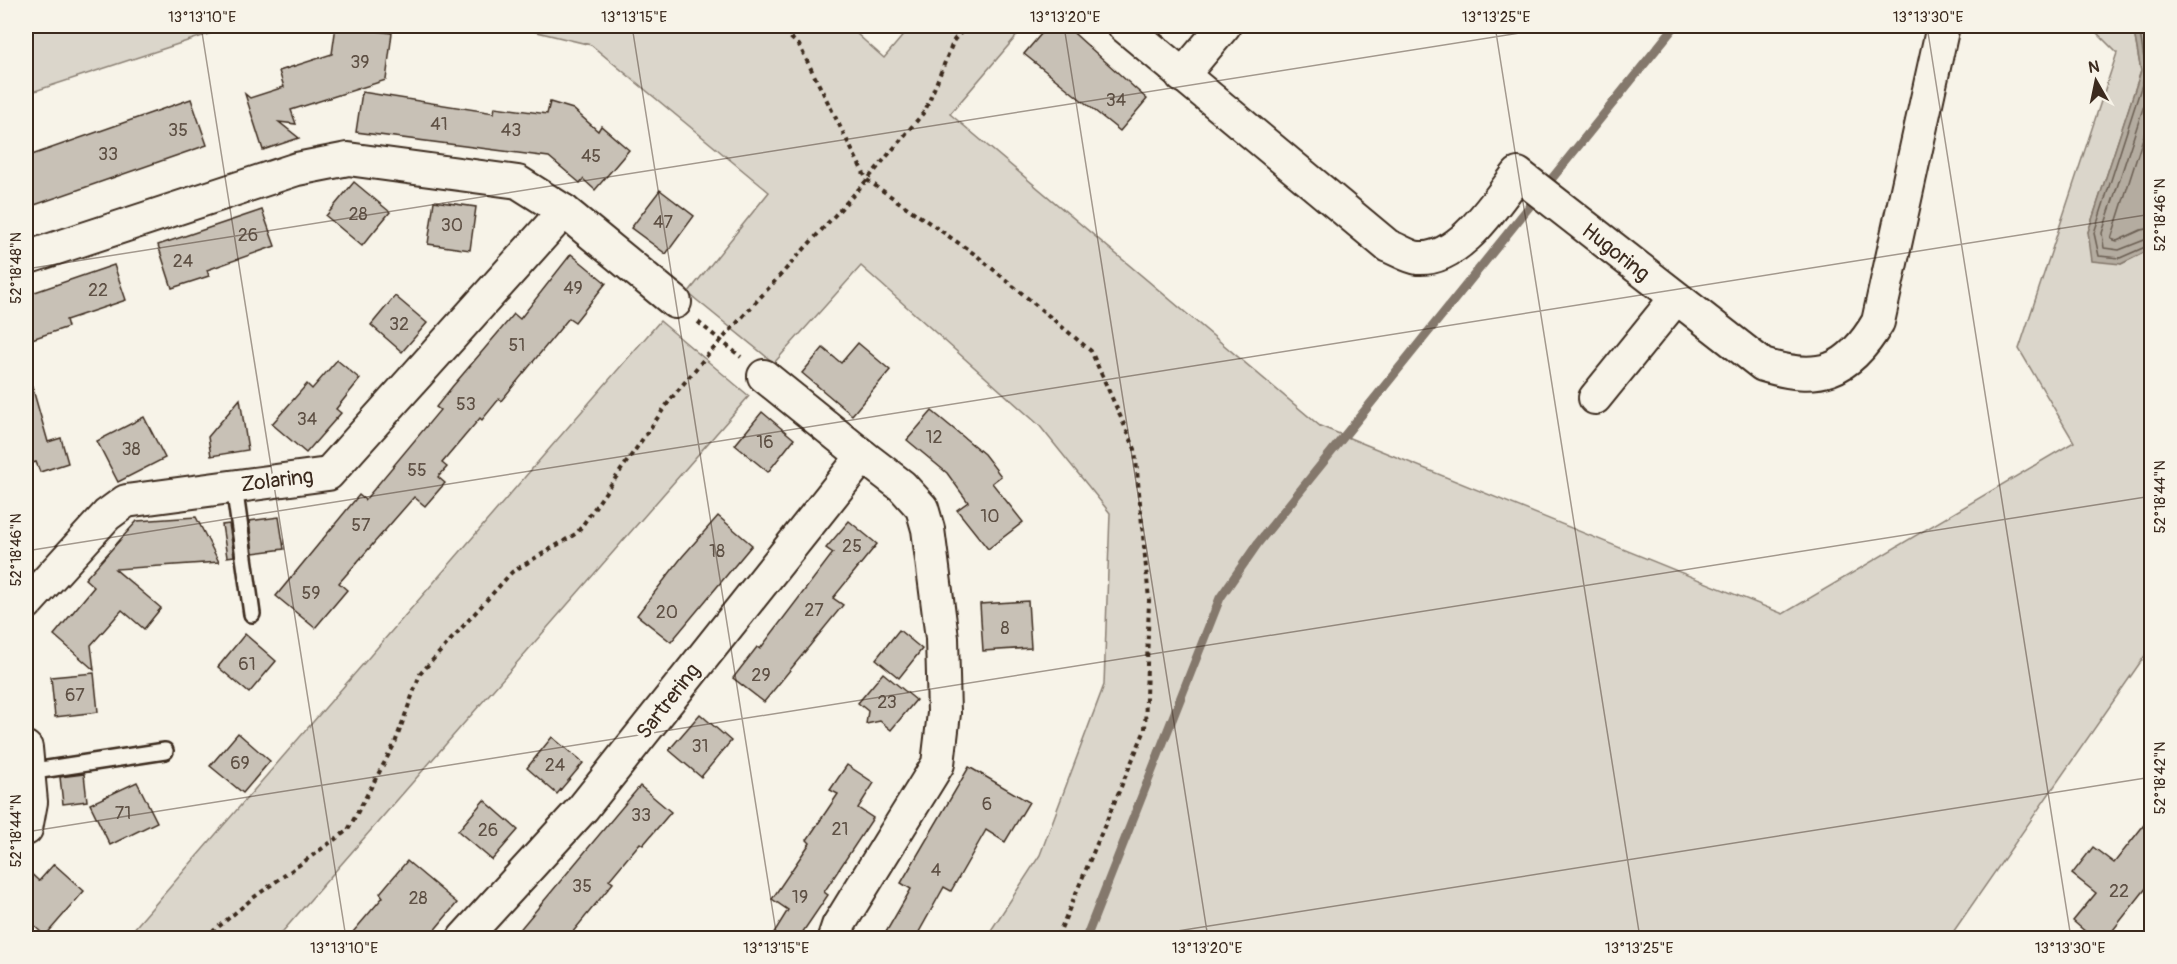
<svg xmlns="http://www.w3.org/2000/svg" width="2177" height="964" viewBox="0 0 2177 964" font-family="Pangolin,sans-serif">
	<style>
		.green { fill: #dbd6cb; stroke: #8b8074; stroke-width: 1.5 }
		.water { fill: #b4aca0; stroke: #84786c; stroke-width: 1.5 }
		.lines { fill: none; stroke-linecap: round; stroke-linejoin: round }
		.shore { stroke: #6b5e52; stroke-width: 1.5 }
		.stream { stroke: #84786c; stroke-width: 9 }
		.building { fill: #c8c1b6; stroke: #3b2a1e; stroke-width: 1.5 }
		.lane-casing { stroke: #3b2a1e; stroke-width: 20 }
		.street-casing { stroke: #3b2a1e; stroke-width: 36 }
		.path { stroke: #3b2a1e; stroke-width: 4; stroke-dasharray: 4.5 4.5; stroke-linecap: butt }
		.lane { stroke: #f7f3e8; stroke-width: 15 }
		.street { stroke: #f7f3e8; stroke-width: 32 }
		.ticks { fill: none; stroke: #3b2a1e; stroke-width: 1.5; stroke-opacity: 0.45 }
		.labels { text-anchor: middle; stroke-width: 6; stroke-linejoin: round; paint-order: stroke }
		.number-label { font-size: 18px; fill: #5e5044 }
		.street-label { font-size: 21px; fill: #3b2a1e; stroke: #f7f3e8 }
		.neatline { fill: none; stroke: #3b2a1e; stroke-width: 2 }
		.ticks-label { font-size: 15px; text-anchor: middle; fill: #3b2a1e }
	</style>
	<rect width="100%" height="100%" fill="#f7f3e8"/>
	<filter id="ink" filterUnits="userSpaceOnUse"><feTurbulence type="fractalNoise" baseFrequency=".0167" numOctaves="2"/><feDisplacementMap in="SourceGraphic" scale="12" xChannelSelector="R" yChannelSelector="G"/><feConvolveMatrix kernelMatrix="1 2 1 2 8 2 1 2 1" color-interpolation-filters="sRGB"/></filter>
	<g filter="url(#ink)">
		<!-- green -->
		<g class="green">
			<polygon points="26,26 233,26 26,94"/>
			<polygon points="512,26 848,26 884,58 911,26 1025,26 950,114 1320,426 1783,614 2074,442 2019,349 2117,53 2090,26 2133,26 2141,71 2088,232 2121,264 2151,249 2151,647 1949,938 986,938 1040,855 1104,685 1110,513 1039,425 861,266 774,363 688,293 769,192 591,45"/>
			<polygon points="660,321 749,396 277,938 126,938"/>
		</g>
		<!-- water -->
		<polygon class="water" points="2133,26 2151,26 2151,249 2121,264 2092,261 2088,232 2141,71"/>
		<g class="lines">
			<!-- shore -->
			<g class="shore">
				<polyline points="2139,26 2146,72 2094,233 2099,256 2120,258 2152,244"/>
				<polyline points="2152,81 2102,233 2104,248 2119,250 2152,237"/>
				<polyline points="2152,110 2111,239 2117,241 2141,230 2152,228"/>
			</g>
			<!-- stream -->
			<polyline class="stream" points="1086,938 1220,598 1258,543 1675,26"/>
		</g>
		<!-- building -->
		<g class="building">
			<polygon points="336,26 392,33 386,80 291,110 296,124 279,122 299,138 263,150 245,94 250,98 284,87 279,71 332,54"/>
			<polygon points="1048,26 1066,26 1147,99 1120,131 1024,54"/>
			<polygon points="362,92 494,113 495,107 547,114 550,102 573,109 598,131 601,126 629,150 595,190 583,179 580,183 549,157 356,132"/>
			<polygon points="191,99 207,145 26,208 26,157"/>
			<polygon points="354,182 390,212 362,246 326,216"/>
			<polygon points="660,190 694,216 666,254 631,228"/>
			<polygon points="434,201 476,207 470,250 428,244"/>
			<polygon points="262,210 275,246 207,270 209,276 172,288 158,245"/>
			<polygon points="571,254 606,283 575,322 569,318 501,401 499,399 482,420 480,418 442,463 447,467 438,477 445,483 425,506 414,497 339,583 347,590 315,628 276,596 359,495 365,500 440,410 436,407 452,387 514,314 520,319"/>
			<polygon points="114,265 126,300 66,320 68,327 26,341 26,295"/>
			<polygon points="395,296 427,323 402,352 371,325"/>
			<polygon points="858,343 890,370 852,415 802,373 823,348 841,363"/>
			<polygon points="337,360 360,379 336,409 341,413 306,453 272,424 307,384 312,389"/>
			<polygon points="32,386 48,442 61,438 68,463 40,472 36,462 26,465 26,387"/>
			<polygon points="240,399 248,450 211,456 208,437"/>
			<polygon points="932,411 984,454 1001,476 992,483 1023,522 988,549 957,510 968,502 947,473 907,440"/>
			<polygon points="762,412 794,439 768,472 735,445"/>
			<polygon points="144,417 165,458 118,482 97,441"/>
			<polygon points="718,516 752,545 671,642 637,615 682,557"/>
			<polygon points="196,517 219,562 115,569 161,608 144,629 122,610 91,645 94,670 54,635 94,587 85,579 137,521"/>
			<polygon points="279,517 284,549 253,553 249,521"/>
			<polygon points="849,521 877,544 833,598 843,605 764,702 733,678 757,647 760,649 833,553 826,548"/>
			<polygon points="229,524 234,556 227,557 222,525"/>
			<polygon points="1028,601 1031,648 983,651 980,604"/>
			<polygon points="899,630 922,649 899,678 876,659"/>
			<polygon points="245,634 276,661 249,693 218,667"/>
			<polygon points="94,673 98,712 55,717 51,677"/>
			<polygon points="883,673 916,700 891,730 880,721 866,724 868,711 858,703"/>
			<polygon points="700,714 731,741 701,777 669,750"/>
			<polygon points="238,733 270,761 243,793 210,766"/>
			<polygon points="552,737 583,763 557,794 527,768"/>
			<polygon points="847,765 874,783 858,808 873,818 824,892 828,895 798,939 770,939 788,910 772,899 810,843 807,840 838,794 830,790"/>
			<polygon points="969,767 1029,802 1005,842 986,830 951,891 944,887 915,939 882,939 911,889 901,883"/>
			<polygon points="84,774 87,801 63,804 60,777"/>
			<polygon points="137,782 157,822 110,845 90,804"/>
			<polygon points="640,786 671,812 643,845 640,843 609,880 613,883 567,939 512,939"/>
			<polygon points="484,800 518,830 492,860 458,831"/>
			<polygon points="2151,816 2151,882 2106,939 2094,939 2073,921 2096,893 2072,874 2093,847 2114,863"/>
			<polygon points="407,861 457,903 427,939 347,939 383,897 380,893"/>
			<polygon points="54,864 84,891 45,936 26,918 26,869 39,881"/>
		</g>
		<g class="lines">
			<!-- lane casing -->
			<g class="lane-casing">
				<g id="lane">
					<polyline points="234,486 252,614"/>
					<polyline points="28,772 165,751"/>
				</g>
			</g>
			<!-- street casing -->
			<g class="street-casing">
				<g id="street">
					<path d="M1124,26L1388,246C1397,249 1409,257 1418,258C1460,261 1495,203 1518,174L1763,365C1819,382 1848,373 1878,322L1943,26"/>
					<polyline points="1182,76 1224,26"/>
					<polyline points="26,258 297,169 348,159 518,182 564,211 675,302"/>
					<polyline points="764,376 863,456"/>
					<polyline points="1595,398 1676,298"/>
					<polyline points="26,604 107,515 126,501 328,474 564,211"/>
					<polyline points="26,748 31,802 26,829"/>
					<polyline points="464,938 583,808 863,456 902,486 922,508 928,529 942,638 944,713 938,764 838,926 834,938"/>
				</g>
			</g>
			<!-- path -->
			<g class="path">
				<polyline points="777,26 799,45 867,180 976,255 1091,351 1135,449 1149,600 1145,730 1057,938"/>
				<polyline points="698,322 741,357"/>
				<polyline points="205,938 253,898 348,830 395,743 420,674 512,572 577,533 670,400 704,359 867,180 925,111 954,40 967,26"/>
			</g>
			<!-- lane -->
			<use href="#lane" class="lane"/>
			<!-- street -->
			<use href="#street" class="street"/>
		</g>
	</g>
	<!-- ticks -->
	<path class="ticks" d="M201,26L346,938M632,26L777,938M1064,26L1208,938M1495,26L1640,938M1927,26L2071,938M26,269L1564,26M26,551L2152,214M26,832L2152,496M1133,938L2152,777"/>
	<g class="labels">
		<!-- number labels -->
		<g class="number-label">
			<text x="360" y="68">39</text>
			<text x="1116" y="106">34</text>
			<text x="439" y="130">41</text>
			<text x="178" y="136">35</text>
			<text x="511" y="136">43</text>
			<text x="108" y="160">33</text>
			<text x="591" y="162">45</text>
			<text x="358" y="220">28</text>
			<text x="663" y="228">47</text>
			<text x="452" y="231">30</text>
			<text x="248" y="241">26</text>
			<text x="183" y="267">24</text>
			<text x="573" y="294">49</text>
			<text x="98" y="296">22</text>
			<text x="399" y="330">32</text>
			<text x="517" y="351">51</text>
			<text x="466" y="410">53</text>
			<text x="307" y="425">34</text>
			<text x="934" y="443">12</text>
			<text x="765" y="448">16</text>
			<text x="131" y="455">38</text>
			<text x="417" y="476">55</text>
			<text x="990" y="522">10</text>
			<text x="361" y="531">57</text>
			<text x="852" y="552">25</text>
			<text x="717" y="557">18</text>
			<text x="311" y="599">59</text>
			<text x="814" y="616">27</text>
			<text x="667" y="618">20</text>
			<text x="1005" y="634">8</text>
			<text x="247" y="670">61</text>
			<text x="761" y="681">29</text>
			<text x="75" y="701">67</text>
			<text x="887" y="708">23</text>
			<text x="700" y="752">31</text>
			<text x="240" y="769">69</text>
			<text x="555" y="771">24</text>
			<text x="987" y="810">6</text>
			<text x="123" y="819">71</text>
			<text x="641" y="821">33</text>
			<text x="840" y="835">21</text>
			<text x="488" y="836">26</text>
			<text x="936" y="876">4</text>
			<text x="582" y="892">35</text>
			<text x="2119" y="897">22</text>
			<text x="800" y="903">19</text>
			<text x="418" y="904">28</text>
		</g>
		<!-- street labels -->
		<g class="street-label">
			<text transform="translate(1616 252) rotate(38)" y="7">Hugoring</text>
			<text transform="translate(277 480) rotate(-7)" y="7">Zolaring</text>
			<text transform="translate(668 701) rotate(-52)" y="7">Sartrering</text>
		</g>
	</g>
	<!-- margin -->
	<rect width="2177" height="964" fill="none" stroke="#f7f3e8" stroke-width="66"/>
	<!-- north arrow -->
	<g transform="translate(2096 81) rotate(351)" stroke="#f7f3e8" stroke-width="4.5" paint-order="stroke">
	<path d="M0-4.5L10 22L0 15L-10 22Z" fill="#3b2a1e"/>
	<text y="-9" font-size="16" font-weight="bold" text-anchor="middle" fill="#3b2a1e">N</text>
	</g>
	<rect x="33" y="33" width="2111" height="898" class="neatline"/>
	<g class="ticks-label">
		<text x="202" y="22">13°13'10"E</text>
		<text x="634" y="22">13°13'15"E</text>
		<text x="1065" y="22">13°13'20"E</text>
		<text x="1496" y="22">13°13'25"E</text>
		<text x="1928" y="22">13°13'30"E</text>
		<text transform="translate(2160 215) rotate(-90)" y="5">52°18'46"N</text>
		<text transform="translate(16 268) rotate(-90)" y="5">52°18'48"N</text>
		<text transform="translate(2160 497) rotate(-90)" y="5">52°18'44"N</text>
		<text transform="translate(16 550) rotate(-90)" y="5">52°18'46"N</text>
		<text transform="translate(2160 778) rotate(-90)" y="5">52°18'42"N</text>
		<text transform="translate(16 831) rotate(-90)" y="5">52°18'44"N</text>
		<text x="344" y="953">13°13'10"E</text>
		<text x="776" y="953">13°13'15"E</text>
		<text x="1207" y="953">13°13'20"E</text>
		<text x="1639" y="953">13°13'25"E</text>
		<text x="2070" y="953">13°13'30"E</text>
	</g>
</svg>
